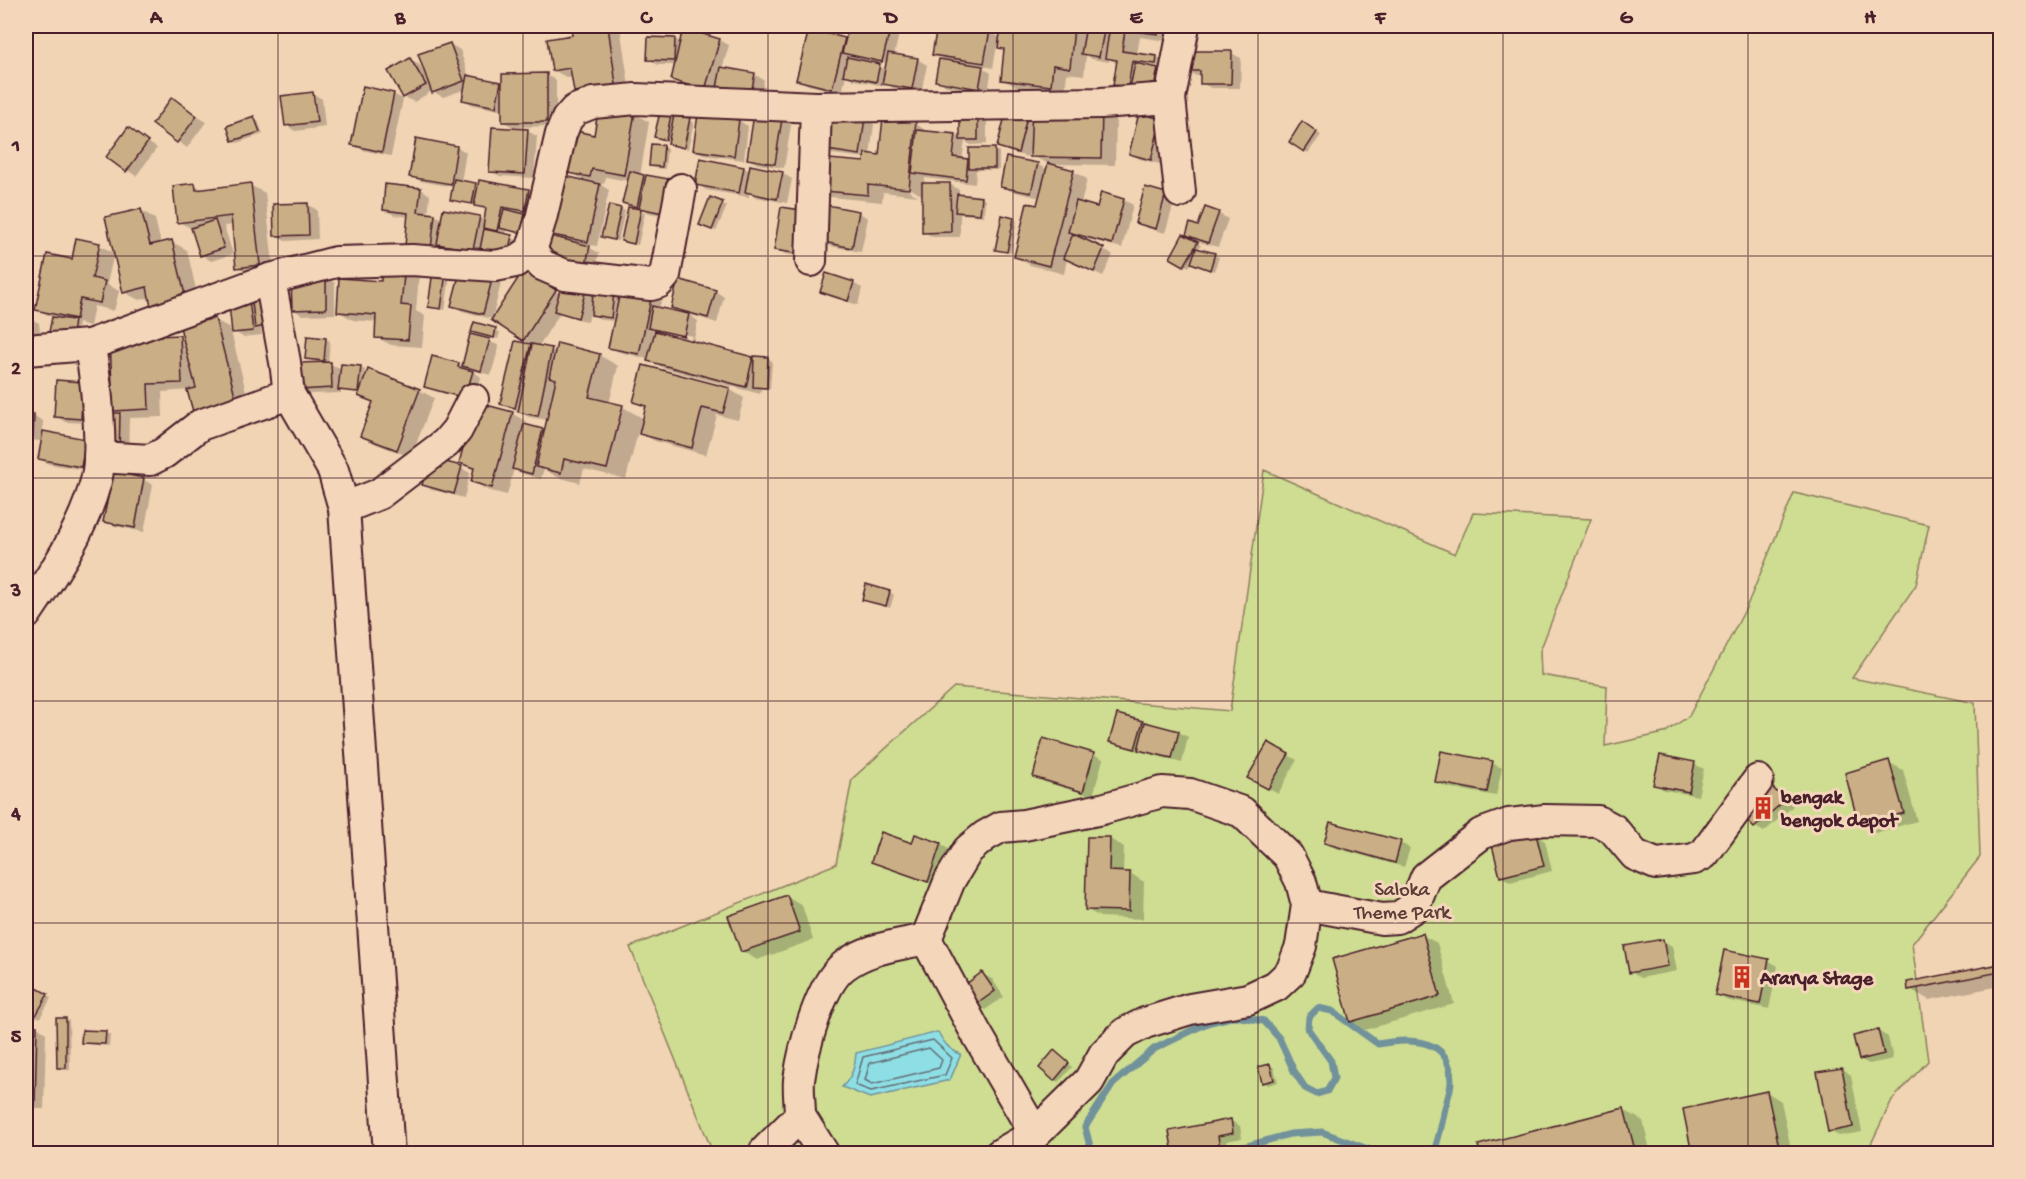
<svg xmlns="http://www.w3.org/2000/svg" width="2026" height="1179" viewBox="0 0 2026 1179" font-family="'Gochi Hand',sans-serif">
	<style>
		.green { fill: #cedd91; stroke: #8c7e5e; stroke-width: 1.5 }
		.water { fill: #8ddfe5; stroke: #72929b; stroke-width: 1.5 }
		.shadow { fill: #0003; fill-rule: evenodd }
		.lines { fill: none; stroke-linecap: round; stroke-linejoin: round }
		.shore { stroke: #656c75; stroke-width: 1.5 }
		.stream { stroke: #72929b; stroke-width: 7 }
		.building { fill: #caaf86; stroke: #4a1f2b; stroke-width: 1.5 }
		.minor-casing { stroke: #4a1f2b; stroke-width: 34 }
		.minor { stroke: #f4d7ba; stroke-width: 30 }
		.grid { fill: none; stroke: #4a1f2b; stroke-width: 1.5; stroke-opacity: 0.55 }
		.labels { text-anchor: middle; stroke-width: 6; stroke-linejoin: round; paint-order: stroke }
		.poi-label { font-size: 20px; font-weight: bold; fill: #4a1f2b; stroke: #f4d7ba; text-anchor: start }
		.park-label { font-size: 20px; fill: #5e3c3a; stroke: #f4d7ba }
		.neatline { fill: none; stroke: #4a1f2b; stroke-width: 2 }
		.grid-label { font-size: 20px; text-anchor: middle; font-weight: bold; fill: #4a1f2b }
	</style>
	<rect width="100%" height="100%" fill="#f0d4b3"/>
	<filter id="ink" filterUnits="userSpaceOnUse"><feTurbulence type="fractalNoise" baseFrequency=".0167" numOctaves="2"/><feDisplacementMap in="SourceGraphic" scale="12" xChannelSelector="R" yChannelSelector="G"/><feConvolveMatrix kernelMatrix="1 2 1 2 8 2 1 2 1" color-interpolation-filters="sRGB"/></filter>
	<g filter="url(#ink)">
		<!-- green -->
		<polygon class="green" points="1264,470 1455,554 1473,513 1591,519 1540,651 1541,675 1607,686 1605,746 1664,733 1689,716 1746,608 1794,493 1929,525 1916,585 1852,678 1975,703 1980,857 1912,944 1928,1061 1892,1100 1869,1148 1862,1153 713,1153 630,947 836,864 852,779 954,687 1230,711"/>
		<!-- water -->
		<path class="water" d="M938,1032C944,1043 949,1050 961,1054L950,1080L870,1098L842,1087C852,1077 855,1067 856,1053Z"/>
		<!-- shadow -->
		<g class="shadow">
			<polygon points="572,26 620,26 630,93 590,99 575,91 573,77 568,78 553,70 574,36"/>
			<polygon points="626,26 677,26 676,35 635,31"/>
			<polygon points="742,26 779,26 777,34 747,28"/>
			<path d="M850,26H893L900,30L894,55L917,59L927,65L921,93L893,88L886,84L885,86L854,80L846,75L842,93L808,85L798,79L810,31L847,40ZM876,57L887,64L886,70L875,64H882L874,60Z"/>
			<polygon points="938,26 954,26 989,31 1001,38 1032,30 1033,26 1074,28 1086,35 1088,26 1175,26 1173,42 1140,37 1137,54 1156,57 1171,65 1163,97 1129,93 1115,84 1118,64 1109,59 1109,62 1092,59 1086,55 1084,75 1067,73 1065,93 1017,87 1002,79 1006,51 997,46 993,68 978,65 991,73 988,93 946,86 937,80 947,61 934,54"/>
			<polygon points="675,39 681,43 719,40 729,45 722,69 754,74 764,80 759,103 719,86 717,85 715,94 682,84 673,79 676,65 658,65 649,59"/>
			<polygon points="450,44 460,50 469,77 504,85 546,75 556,80 556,126 513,127 504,122 504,111 473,105 464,100 466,89 443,97 432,91 414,102 404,97 410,60 420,65 426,76"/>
			<polygon points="1231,53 1241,58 1240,88 1211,88 1201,83 1201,76 1196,76 1186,70"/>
			<polygon points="312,93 322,99 325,127 295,131 286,125"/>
			<polygon points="393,94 403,99 391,156 362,150 353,144"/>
			<polygon points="173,99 206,122 187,148 154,124"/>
			<polygon points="961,108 987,113 987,144 971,145 965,141 962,160 971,163 995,150 999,152 999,170 976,170 975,184 925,178 924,185 950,184 959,190 959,196 981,198 985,200 984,216 960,214 960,237 933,237 924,232 923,196 903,184 902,187 918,196 883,192 882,202 830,197 816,189 865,164 866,158 831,154 822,149 864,119 874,124 870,155 881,156 915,123 929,133 955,135 962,139"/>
			<polygon points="1101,109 1116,117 1115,165 1052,164 1073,171 1087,179 1081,204 1098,208 1124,200 1133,205 1122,248 1079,237 1079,238 1113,255 1103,276 1067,259 1064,274 1030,265 1015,257 1041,198 1011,191 1002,186 1037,164 1048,170 1049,164 1032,156 1031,144 1028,157 1009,152 999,147 1008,110"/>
			<polygon points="756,110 792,119 784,168 758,164 748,159"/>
			<polygon points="635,114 649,122 640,176 669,181 678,186 672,217 650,213 624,202 629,181 606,177 604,184 596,182 609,190 597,246 583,244 599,253 594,273 566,241 554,234 586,181 570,172 595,137"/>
			<polygon points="661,114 694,122 688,149 673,146 669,144 670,141 656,136"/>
			<polygon points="1140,115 1170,126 1160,164 1140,159 1130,154"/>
			<polygon points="699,116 739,121 748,126 744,160 704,155 695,149"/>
			<polygon points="254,118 258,121 263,134 237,143 233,140"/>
			<polygon points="1303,123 1321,135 1308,153 1291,142"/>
			<polygon points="527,131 537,136 534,178 500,176 491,171"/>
			<polygon points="136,135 157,148 136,176 108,157"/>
			<polygon points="417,140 457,147 466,152 461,182 479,187 528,191 538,196 534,215 520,213 529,218 525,235 507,230 506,235 521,242 518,259 491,253 484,249 483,255 448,248 442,245 441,253 416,250 410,217 394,215 384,209 421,189 430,195 428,215 435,215 443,220 479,217 486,221 488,211 476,206 452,199 454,187 420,181 411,176"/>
			<polygon points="663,146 667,149 665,169 655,168 651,165"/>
			<polygon points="701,160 744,168 751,172 782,173 792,179 787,203 756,197 749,193 749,197 706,190 697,184"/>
			<polygon points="195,185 204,190 250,185 265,193 274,273 252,275 238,267 233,225 224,226 233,254 211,261 202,255 194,230 179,222"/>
			<polygon points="1166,194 1175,200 1165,233 1147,228 1137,223"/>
			<polygon points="711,199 727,206 716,231 704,226"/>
			<polygon points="307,204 317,210 318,239 285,241 276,235"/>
			<polygon points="828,206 859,213 868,218 861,252 830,246 821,240"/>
			<polygon points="621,209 625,211 618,241 607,239 603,236"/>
			<polygon points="782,209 810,258 785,254 776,249"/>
			<polygon points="141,210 155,219 161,244 172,242 187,250 200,307 151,297 139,300 124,292"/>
			<polygon points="640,211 645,213 638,245 627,243 622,241"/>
			<polygon points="1218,213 1228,219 1218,247 1192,240 1201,245 1198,250 1219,257 1214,271 1192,262 1189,267 1172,258 1187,237 1191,225 1199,228"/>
			<polygon points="1013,219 1017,221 1011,253 1001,251 997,249"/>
			<polygon points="99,245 114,253 107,284 119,291 114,311 94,306 90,326 78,323 76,337 55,334 51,331 53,318 37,309 73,261"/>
			<polygon points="434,272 450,276 445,310 430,306"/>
			<polygon points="493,273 502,279 492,319 462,311 452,305"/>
			<polygon points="360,274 419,274 416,311 425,316 422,347 391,345 376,337 377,322 353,320 338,311 382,283 383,277"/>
			<polygon points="325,278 335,283 335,314 302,315 293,309"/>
			<path d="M539,280L560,294L564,281L662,297L659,309L685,314L672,307L715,291L724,297L717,323L688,314L698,321L693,343L755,360L768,358L772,361L770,389H761L760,394L663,368L649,359L619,352L610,347L615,321L602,320L590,313L588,322L560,313L538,347L556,352L599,355L618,366L609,404L623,407L644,419L647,409L635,402L729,389L744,398L738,420L717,415L706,455L655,441L638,432L626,479L584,469L580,483L557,477L544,469L541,479L523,474L514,469L507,495L487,490L472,481L475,471L460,462L476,404L513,414L527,422L526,426L546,432L548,420L529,417L501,404L517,342L533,345L523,340ZM658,329L692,336L691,339L658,332Z"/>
			<polygon points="853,283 862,288 858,305 831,297 822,292"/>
			<polygon points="230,297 253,297 266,333 261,330 262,335 243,337 234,332"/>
			<polygon points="26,318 29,318 39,323 42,350 26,353"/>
			<polygon points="215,320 230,328 251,411 189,390 162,392 163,417 129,418 128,464 118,463 108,415 123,415 114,410 179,337 185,340"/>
			<polygon points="475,324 500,332 498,339 473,332"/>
			<polygon points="471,336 489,341 499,346 491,375 471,370 481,377 475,402 435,391 426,386 458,364 463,367"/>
			<polygon points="326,339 330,341 328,363 342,369 342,365 361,368 365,370 363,382 419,390 434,398 411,457 376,444 362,436 374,403 360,395 361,394 341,390 341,393 309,394 300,389 318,364 318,362 306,359"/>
			<polygon points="83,383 90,423 65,422 56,416"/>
			<polygon points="26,415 34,416 43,421 42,433 85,440 90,471 49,464 39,459 43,441 26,440"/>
			<polygon points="461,468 470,473 464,498 433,490 424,485"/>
			<polygon points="144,480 153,485 144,532 115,526 105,521"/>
			<polygon points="890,592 894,595 890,608 863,599"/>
			<polygon points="1142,722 1179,732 1188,737 1182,763 1120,746 1111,741"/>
			<polygon points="1268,744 1297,760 1278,794 1249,777"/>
			<polygon points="1093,754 1103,759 1093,796 1044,782 1035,776"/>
			<polygon points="1888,762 1903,770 1917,821 1875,833 1861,825"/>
			<polygon points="1492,763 1502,768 1496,796 1446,787 1437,781"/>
			<polygon points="1694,764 1704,769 1698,796 1664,790 1655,784"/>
			<polygon points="1772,789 1781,794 1793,806 1764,832 1755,827"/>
			<polygon points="1536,836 1545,841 1552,871 1510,882 1501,876"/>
			<polygon points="1110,839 1124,847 1123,873 1130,873 1144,882 1143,919 1100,917 1086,909"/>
			<polygon points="1326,843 1400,843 1410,848 1404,867 1335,848"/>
			<polygon points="940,844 950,850 937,886 882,866 873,861 913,845"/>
			<polygon points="787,896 802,905 813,940 757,960 742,951"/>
			<polygon points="1422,935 1437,943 1454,1004 1365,1030 1351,1021"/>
			<polygon points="1663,941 1672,946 1677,971 1640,978 1631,972"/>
			<polygon points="1725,952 1769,961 1778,966 1769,1009 1726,1000 1716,994"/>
			<polygon points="2000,966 2000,986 1929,1000 1910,989 1909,983"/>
			<polygon points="982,974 992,979 1004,997 985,1010 975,1005"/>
			<polygon points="32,987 51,998 40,1018 26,1010 26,998"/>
			<polygon points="65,1019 69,1021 70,1070 62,1070 58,1067"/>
			<polygon points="26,1027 37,1027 46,1033 44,1109 26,1109"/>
			<polygon points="1878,1031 1888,1037 1893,1059 1869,1064 1860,1059"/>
			<polygon points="105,1033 110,1035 109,1046 86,1044 82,1042"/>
			<polygon points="1059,1055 1072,1067 1059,1082 1055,1080"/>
			<polygon points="1270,1066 1274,1068 1278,1082 1268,1085 1264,1082"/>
			<polygon points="1842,1069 1851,1075 1862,1132 1839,1136 1829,1131"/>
			<polygon points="1767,1092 1781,1101 1792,1154 1694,1154"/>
			<polygon points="1624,1110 1643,1121 1651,1154 1482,1154"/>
			<polygon points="1230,1120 1240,1126 1242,1138 1226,1141 1229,1153 1174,1154"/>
		</g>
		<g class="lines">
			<!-- shore -->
			<g class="shore">
				<polygon points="933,1040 952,1058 945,1075 871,1091 855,1085 863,1057"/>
				<polygon points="929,1048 942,1060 939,1068 872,1084 865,1080 870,1063"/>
			</g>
			<!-- stream -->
			<g class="stream">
				<path d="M1092,1154L1085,1127L1113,1084L1154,1049L1207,1023L1235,1016L1264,1021L1279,1038L1294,1071L1305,1088L1317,1094L1327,1091L1334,1078L1331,1061L1308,1029L1309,1017L1318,1008L1332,1011L1378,1044C1410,1038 1451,1037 1451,1081C1451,1090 1447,1100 1445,1108C1442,1124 1439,1139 1433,1154"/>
				<polyline points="1218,1154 1290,1134 1322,1132 1381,1154"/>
			</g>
		</g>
		<!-- building -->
		<g class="building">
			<polygon points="571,26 608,26 616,85 574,92 570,68 552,71 547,39 572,35"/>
			<polygon points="643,26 668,26 667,31 643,29"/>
			<polygon points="849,26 891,26 882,62 842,53"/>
			<polygon points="937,26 963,26 990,30 984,63 932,55"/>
			<polygon points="1001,26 1031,28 1031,26 1074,27 1070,68 1053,65 1051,86 1001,80 1004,49 998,48"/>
			<polygon points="1086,26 1105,26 1099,57 1081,54"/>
			<polygon points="1110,26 1160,26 1158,34 1125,30 1122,51 1157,56 1156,64 1132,61 1128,87 1113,85 1117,60 1105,58"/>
			<polygon points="683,28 720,39 705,90 671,80"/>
			<polygon points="809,29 845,38 832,89 796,80"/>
			<polygon points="648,37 675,38 674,61 647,60"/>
			<polygon points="450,43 464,81 432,93 418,54"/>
			<polygon points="1185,51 1232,51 1231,84 1200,84 1200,71 1185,71"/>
			<polygon points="888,53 918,58 912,89 882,84"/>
			<polygon points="847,57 880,64 876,82 843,75"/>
			<polygon points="410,58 426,85 403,98 388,71"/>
			<polygon points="939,59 983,66 979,89 935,81"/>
			<polygon points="1135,63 1158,68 1153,93 1130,88"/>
			<polygon points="721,67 755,73 750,99 716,93"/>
			<polygon points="547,73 547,122 502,122 502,74"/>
			<polygon points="467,75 501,82 496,107 462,100"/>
			<polygon points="363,86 394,93 382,152 351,145"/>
			<polygon points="313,92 317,122 285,126 281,96"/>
			<polygon points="172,97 197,116 177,143 152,124"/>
			<polygon points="599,106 635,112 624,175 592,169 590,177 568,173 576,131 594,135"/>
			<rect x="960" y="106" width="18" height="34"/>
			<polygon points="1032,106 1102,107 1101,158 1030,157"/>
			<polygon points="755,108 783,112 775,164 747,159"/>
			<polygon points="1007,108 1028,113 1018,153 997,147"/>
			<polygon points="660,112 671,115 666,140 654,137"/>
			<polygon points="825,112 865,117 860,155 820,149"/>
			<polygon points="1139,113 1161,119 1151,160 1129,154"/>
			<polygon points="698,114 739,120 734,156 693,150"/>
			<polygon points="674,115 690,118 684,148 668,144"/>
			<polygon points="254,116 260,132 232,141 227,126"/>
			<polygon points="883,118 916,121 909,189 868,185 868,195 814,190 817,158 864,162 865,153 879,155"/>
			<polygon points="1302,121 1317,132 1304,152 1289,142"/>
			<polygon points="128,127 148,142 126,172 106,157"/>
			<polygon points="492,127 528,129 525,174 489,172"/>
			<polygon points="917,130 956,134 953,157 968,159 966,180 912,173"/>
			<polygon points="416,138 457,146 451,184 409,177"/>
			<polygon points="651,144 664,145 662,167 649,166"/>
			<rect x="969" y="148" width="26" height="20"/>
			<polygon points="1006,157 1038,163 1031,193 1000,187"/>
			<polygon points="700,158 744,167 739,193 695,185"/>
			<polygon points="1048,163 1074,170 1049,266 1014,257 1027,203 1037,205"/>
			<polygon points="750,165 783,172 777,199 745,192"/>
			<polygon points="630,171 644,175 637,207 622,203"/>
			<polygon points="646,175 669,179 663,213 639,208"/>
			<polygon points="565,176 600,184 588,242 552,235"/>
			<polygon points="454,179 476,183 472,204 450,200"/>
			<polygon points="479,180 529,189 525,211 502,207 497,231 483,228 486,208 474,206"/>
			<polygon points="195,183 196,190 251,183 260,265 236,268 231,216 177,223 173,186"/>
			<polygon points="922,183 950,183 951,232 922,233"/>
			<polygon points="385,184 421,188 418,212 435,214 431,249 405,246 408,213 383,210"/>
			<polygon points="1145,187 1166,193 1156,229 1135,223"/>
			<polygon points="1101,192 1124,199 1112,244 1068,232 1076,201 1097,207"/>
			<polygon points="957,194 982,197 980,214 955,212"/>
			<polygon points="710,197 723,202 712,230 699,225"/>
			<polygon points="308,203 309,235 274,236 273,204"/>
			<polygon points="609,205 621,208 614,240 601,237"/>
			<polygon points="827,205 859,211 852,248 819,241"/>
			<polygon points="628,207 641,209 634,244 621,241"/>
			<polygon points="781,207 808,211 801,254 774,250"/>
			<polygon points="1205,207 1219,212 1208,243 1186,235 1190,223 1198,226"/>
			<polygon points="141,209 150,245 172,240 186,299 151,307 147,287 123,293 105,217"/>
			<polygon points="443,209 480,216 473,250 437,244"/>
			<polygon points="504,209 525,214 521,233 499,228"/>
			<polygon points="1002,215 1014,218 1007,252 995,250"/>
			<polygon points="215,220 224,248 200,256 191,228"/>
			<polygon points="484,229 512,235 508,255 480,249"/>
			<polygon points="1073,234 1104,248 1094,272 1063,258"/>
			<polygon points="1183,234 1198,242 1184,266 1170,258"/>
			<polygon points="547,235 590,246 585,269 541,257"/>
			<polygon points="76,238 100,243 92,278 105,281 100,303 80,299 76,319 35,310 47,254 72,259"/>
			<polygon points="1196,248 1215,253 1210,270 1191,263"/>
			<polygon points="382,263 405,265 401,305 411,306 408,340 375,338 376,315 337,312 339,278 381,281"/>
			<polygon points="462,264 494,272 483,314 451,306"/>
			<polygon points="524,269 556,290 523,341 491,320"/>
			<polygon points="433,270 446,272 441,309 428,307"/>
			<polygon points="826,273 854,282 848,301 820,292"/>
			<polygon points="326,276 326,309 292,310 291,277"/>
			<polygon points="563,279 587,286 578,318 554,311"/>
			<polygon points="678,279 716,290 708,318 671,308"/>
			<polygon points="594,282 615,284 611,318 591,315"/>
			<polygon points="622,283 653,290 639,354 608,348"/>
			<polygon points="267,291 271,325 255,328 251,293"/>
			<polygon points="248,293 253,331 232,333 228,295"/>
			<polygon points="652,306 689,314 684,336 648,328"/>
			<polygon points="30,316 34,345 26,347 26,317"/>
			<polygon points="52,317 74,320 72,335 49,332"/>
			<polygon points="215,318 237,403 194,415 187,390 196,388 180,327"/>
			<polygon points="474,322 496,328 494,338 471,332"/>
			<polygon points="655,331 753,357 746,387 647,361"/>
			<polygon points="470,334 490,339 481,371 462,366"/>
			<polygon points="180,335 182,383 148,384 149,409 113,411 110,338"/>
			<polygon points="307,336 326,338 324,361 305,359"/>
			<polygon points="515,341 531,344 515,408 500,404"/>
			<polygon points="557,343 600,354 589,397 623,405 607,469 564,459 561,473 536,467 556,379 549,377"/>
			<polygon points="532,344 552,348 538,416 518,412"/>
			<polygon points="432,356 459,363 458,367 473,371 465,398 424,387"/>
			<polygon points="754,356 768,357 767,388 753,387"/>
			<polygon points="331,362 332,388 299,390 297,363"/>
			<polygon points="341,364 361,366 358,392 338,390"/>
			<polygon points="643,365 730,388 723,413 702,408 692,448 639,434 646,406 633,402"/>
			<polygon points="368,369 420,389 397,450 360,436 373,402 358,396"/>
			<polygon points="56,380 83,382 81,419 54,417"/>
			<polygon points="475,402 513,412 492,488 471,482 474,468 459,463"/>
			<polygon points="26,413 34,414 33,436 26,436"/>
			<polygon points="107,413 120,413 119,459 107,459"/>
			<polygon points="524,424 543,429 532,474 512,469"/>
			<polygon points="43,431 86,439 81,467 38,459"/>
			<polygon points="429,458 462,466 454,494 422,485"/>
			<polygon points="113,472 144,478 135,528 103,522"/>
			<polygon points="866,584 890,591 886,606 862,600"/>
			<polygon points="1117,714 1143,721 1135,749 1109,742"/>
			<polygon points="1145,722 1179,731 1172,758 1138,750"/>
			<polygon points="1043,738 1094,753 1083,792 1033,777"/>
			<polygon points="1268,742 1289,754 1268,789 1247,778"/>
			<polygon points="1441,751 1493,761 1487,792 1435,782"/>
			<polygon points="1660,755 1695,762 1689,792 1653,785"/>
			<polygon points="1889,760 1904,813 1859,826 1845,773"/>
			<polygon points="1772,787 1785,800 1754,828 1742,815"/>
			<polygon points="1330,822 1401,841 1395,863 1324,843"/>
			<polygon points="881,832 912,843 915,834 941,843 928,882 871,862"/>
			<polygon points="1536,834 1544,866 1500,877 1492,845"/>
			<polygon points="1087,837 1110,837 1109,871 1130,872 1129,911 1085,910"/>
			<polygon points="2000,883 2000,925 1993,885"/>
			<polygon points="787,895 800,932 741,952 728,916"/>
			<polygon points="1423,933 1440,996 1350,1022 1332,959"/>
			<polygon points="1663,939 1668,966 1629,973 1624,946"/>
			<polygon points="1724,950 1769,959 1760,1004 1715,995"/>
			<polygon points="2000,964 2000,972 1908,990 1907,982"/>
			<polygon points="982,972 995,991 974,1006 961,988"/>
			<polygon points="31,985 48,994 35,1017 26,1011 26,995"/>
			<polygon points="56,1018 66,1018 66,1068 57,1068"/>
			<polygon points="26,1025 37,1026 35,1105 26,1104"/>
			<polygon points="82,1030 106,1031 105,1044 81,1043"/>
			<polygon points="1878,1030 1884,1054 1859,1060 1853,1036"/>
			<polygon points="1054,1050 1069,1063 1054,1081 1039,1068"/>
			<polygon points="1270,1064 1274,1080 1262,1083 1258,1067"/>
			<polygon points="1842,1068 1853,1127 1828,1132 1817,1072"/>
			<polygon points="1767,1091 1779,1147 1750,1154 1692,1154 1683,1109"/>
			<polygon points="1624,1108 1636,1154 1480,1154 1478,1145"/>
			<polygon points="1231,1119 1233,1133 1218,1136 1220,1148 1193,1154 1173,1154 1169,1131"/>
		</g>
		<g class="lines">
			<!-- minor casing -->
			<g class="minor-casing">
				<g id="minor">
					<polyline points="1170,98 1180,192"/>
					<polyline points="531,251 542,265 565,275 651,285 658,283 665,275 681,189"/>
					<polyline points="811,261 816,107"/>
					<polyline points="270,279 285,362 289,394 333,470 344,508 389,1154"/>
					<polyline points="26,350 89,345"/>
					<polyline points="99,457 150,460 164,453 200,425 289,394"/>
					<polyline points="344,508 379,494 446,443 457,430 473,399"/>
					<path d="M26,614C54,573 83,530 96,481C104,453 96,374 89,345L270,279L336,262L412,260L495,266L515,262L531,251L541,219L561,134L567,119L575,110L593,103L636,99L816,107L1101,103L1170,98L1184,26"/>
					<polyline points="1307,905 1382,919 1397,918 1414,907 1426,877 1481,834 1509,824 1545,820 1598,821 1613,829 1635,855 1656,864 1694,859 1704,854 1758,780"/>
					<polyline points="926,939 950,880 968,850 985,836 1001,827 1024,825 1102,809 1162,792 1190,794 1242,812 1288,856 1301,882 1307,905 1301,946 1291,972 1276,986 1248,999 1190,1009 1145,1023 1125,1033 1104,1054 1089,1081 1035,1134 1000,1154"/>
					<polyline points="800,1116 824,1154"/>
					<path d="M765,1151L800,1116C800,1104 798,1091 799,1080C803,1050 820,984 844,966C867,948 899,945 926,939L975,1031L1035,1134"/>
				</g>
			</g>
			<!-- minor -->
			<use href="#minor" class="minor"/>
		</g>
	</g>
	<!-- grid -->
	<path class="grid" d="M278,26V1154M523,26V1154M768,26V1154M1013,26V1154M1258,26V1154M1503,26V1154M1748,26V1154M26,256H2000M26,478H2000M26,701H2000M26,923H2000"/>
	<!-- icons -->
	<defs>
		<g id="building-bare" transform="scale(1.8)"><path d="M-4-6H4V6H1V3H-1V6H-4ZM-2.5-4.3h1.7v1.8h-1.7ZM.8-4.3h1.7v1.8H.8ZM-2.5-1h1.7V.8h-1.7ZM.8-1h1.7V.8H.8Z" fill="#c8321e" stroke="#f4d7ba" stroke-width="2.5" paint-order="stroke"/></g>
	</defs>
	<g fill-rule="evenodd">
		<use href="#building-bare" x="1763" y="808"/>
		<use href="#building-bare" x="1742" y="977"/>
	</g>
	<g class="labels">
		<!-- poi labels -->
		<g class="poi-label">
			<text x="1781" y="803">bengak<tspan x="1781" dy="23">bengok depot</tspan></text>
			<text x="1760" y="984">Ararya Stage</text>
		</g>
		<!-- park labels -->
		<g class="park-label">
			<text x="1402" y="895">Saloka<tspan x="1402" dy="23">Theme Park</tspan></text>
		</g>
	</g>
	<!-- margin -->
	<rect width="2026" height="1179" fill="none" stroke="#f4d7ba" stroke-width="66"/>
	<rect x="33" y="33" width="1960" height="1113" class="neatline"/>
	<g class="grid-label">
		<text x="156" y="23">A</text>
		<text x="400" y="23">B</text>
		<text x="646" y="23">C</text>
		<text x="891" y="23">D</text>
		<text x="1136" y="23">E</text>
		<text x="1380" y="23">F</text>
		<text x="1626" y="23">G</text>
		<text x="1870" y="23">H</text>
		<text x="16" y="151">1</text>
		<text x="16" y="374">2</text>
		<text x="16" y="596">3</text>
		<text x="16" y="819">4</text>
		<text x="16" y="1042">5</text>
	</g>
</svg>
